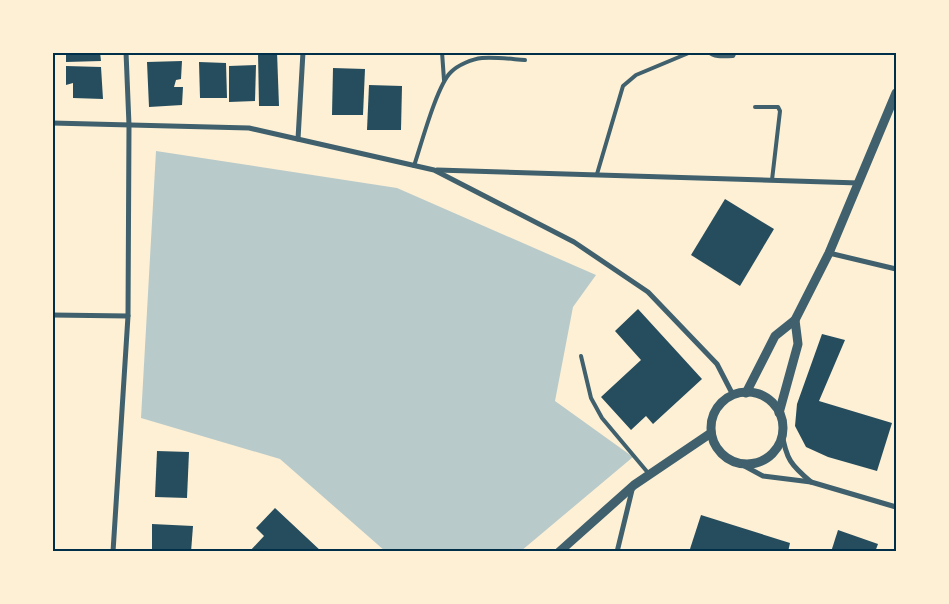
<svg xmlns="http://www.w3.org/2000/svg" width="949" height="604" viewBox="0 0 949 604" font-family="Cabin,sans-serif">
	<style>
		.green { fill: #b9caca }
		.building { fill: #264d5e }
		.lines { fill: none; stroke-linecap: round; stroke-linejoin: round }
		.service { stroke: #3f606c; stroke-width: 4 }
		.minor { stroke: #3f606c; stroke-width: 5 }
		.tertiary { stroke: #3f606c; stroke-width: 9 }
		.neatline { fill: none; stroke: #003049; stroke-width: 2 }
	</style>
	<rect width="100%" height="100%" fill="#fdf0d5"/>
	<!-- green -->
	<polygon class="green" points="156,151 397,188 596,275 573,307 555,401 633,457 521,551 385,551 280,459 141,418"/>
	<!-- building -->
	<g class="building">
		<polygon points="66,52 100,52 101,61 66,62"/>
		<rect x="146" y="52" width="22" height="2"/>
		<polygon points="258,52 277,52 279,106 259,106"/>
		<polygon points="182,61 181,79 176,80 174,87 183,87 182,105 149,107 147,62"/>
		<polygon points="199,62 226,63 227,98 200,98"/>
		<polygon points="256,65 255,101 229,102 229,66"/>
		<polygon points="66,66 101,67 103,99 73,98 73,83 66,85"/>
		<polygon points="333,68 365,69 363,115 332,115"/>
		<polygon points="369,85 402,86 401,130 367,130"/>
		<polygon points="725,199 774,229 740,286 691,255"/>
		<polygon points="638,309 702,379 653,424 646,416 631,430 601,397 641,360 615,331"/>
		<polygon points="822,334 845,340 819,401 892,423 877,471 828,457 806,447 795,426 797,404"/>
		<polygon points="157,451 189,452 187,498 155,497"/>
		<polygon points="275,508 322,552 249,552 264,536 256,528"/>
		<polygon points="701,515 790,543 788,552 689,552"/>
		<polygon points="152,524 193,526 191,552 152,552"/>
		<polygon points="838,530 878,544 875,552 831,552"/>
	</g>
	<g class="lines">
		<!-- service -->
		<g class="service">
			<polyline points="442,52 444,80"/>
			<path d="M709,52C715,58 725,56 733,56L735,52"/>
			<polyline points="755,107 778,107 780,111 772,180"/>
			<path d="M414,166C421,145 437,85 451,72C458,65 472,59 482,58C496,57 511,59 525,60"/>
			<polyline points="597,174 623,86 636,75 691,52"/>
			<polyline points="581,356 591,398 602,418 649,474"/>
		</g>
		<!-- minor -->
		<g class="minor">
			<polyline points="52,123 249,128 434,170 574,242 648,292 717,364 733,395"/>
			<polyline points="298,139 303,52"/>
			<polyline points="437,170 859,183"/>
			<polyline points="829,253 896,269"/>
			<polyline points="52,315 128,316"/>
			<path d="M782,433C786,459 791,465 811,482"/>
			<polyline points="739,463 763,476 811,482 896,507"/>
			<polyline points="113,552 128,316 129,125 126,52"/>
			<polyline points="617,552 633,486"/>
		</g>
		<!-- tertiary -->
		<g class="tertiary">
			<circle cx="747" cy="428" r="36"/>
			<polyline points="746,393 775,336 795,320 829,253 896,93"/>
			<polyline points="779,413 798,344 795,320"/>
			<polyline points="559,552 634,485 711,433"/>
		</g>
	</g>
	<!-- border -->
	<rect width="949" height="604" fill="none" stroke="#fdf0d5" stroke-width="108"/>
	<rect x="54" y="54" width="841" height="496" class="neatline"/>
</svg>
